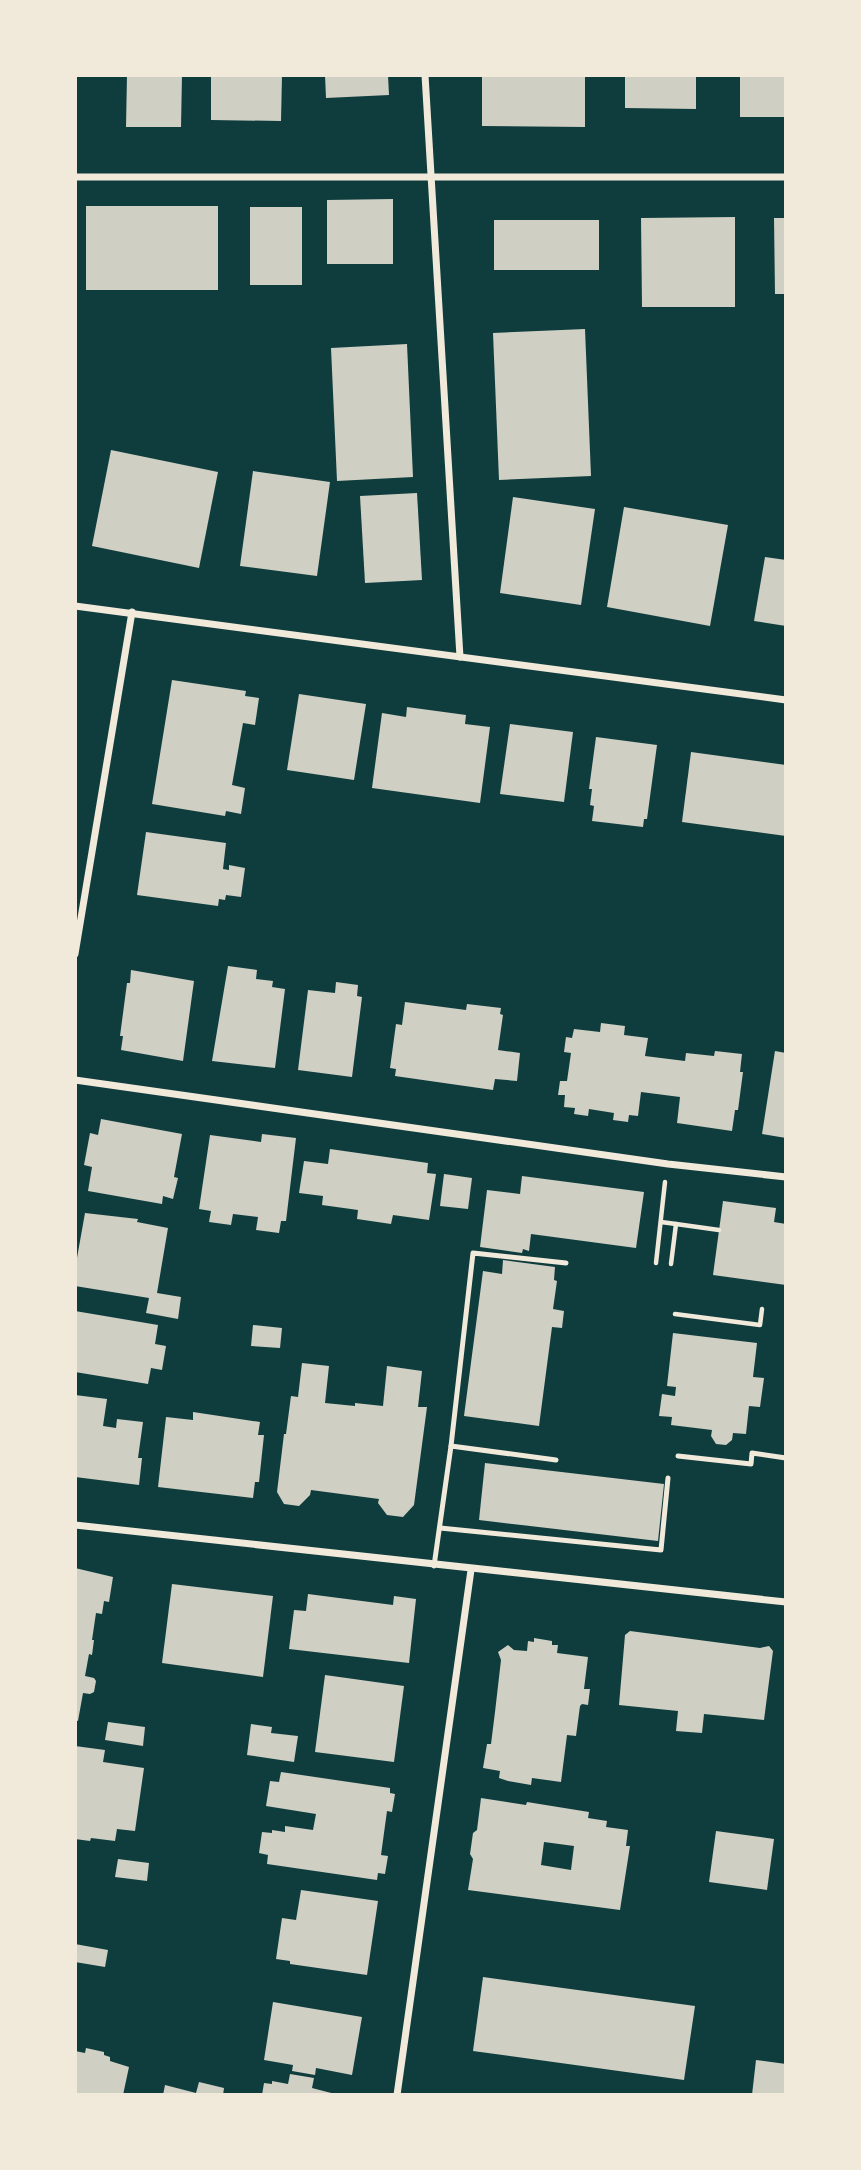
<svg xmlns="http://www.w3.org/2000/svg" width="861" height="2170" viewBox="0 0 861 2170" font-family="Quicksand,sans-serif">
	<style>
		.building { fill: #cfcfc3; fill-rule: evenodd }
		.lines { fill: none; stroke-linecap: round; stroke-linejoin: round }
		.path { stroke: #f1e9da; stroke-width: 4.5 }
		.service { stroke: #f1e9da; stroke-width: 5 }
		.minor { stroke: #f1e9da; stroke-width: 7 }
	</style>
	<rect width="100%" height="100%" fill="#0f3d3e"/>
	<!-- building -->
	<g class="building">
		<polygon points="127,75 182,75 181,127 126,127"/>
		<polygon points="211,75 282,75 281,121 211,120"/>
		<polygon points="325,75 388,75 389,95 326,98"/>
		<polygon points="482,75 585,75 585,127 482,126"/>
		<polygon points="625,75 696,75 696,109 625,108"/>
		<rect x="740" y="75" width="46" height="42"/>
		<polygon points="393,199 393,264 327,264 327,200"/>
		<rect x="86" y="206" width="132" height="84"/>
		<rect x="250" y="207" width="52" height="78"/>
		<polygon points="735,217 735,307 642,307 641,218"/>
		<polygon points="774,218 786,218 786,294 775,294"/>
		<rect x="494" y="220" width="105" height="50"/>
		<polygon points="585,329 591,476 499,480 493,333"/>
		<polygon points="407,344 413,477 337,481 331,348"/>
		<polygon points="111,450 218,472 199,568 92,546"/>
		<polygon points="253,471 330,482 317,576 240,566"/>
		<polygon points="417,493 422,580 365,583 360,496"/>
		<polygon points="513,497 595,509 581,605 500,593"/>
		<polygon points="624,507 728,525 710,626 607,607"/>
		<polygon points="765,557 786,560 786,626 754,621"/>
		<polygon points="172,680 246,691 245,696 259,698 255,725 243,723 232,785 245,788 241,814 226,811 225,816 152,804"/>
		<polygon points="299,694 366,704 354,780 287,770"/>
		<polygon points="407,707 466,715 465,724 490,727 480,803 372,788 382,713 406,717"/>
		<polygon points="510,724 573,732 564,802 500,794"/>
		<polygon points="596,737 657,745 647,819 644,819 643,827 592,821 594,806 590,805 592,789 589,789"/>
		<polygon points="691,752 786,765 786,836 682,822"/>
		<polygon points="146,832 226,843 223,869 229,870 229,865 245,868 241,897 226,895 225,900 219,899 218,906 137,895"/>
		<polygon points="228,966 257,970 256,979 273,981 272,987 285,989 275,1068 212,1061"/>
		<polygon points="131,970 194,981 183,1061 121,1050 123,1036 120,1036 127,983 130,983"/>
		<polygon points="336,982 358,985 357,996 362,997 352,1077 298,1070 308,990 335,993"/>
		<polygon points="405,1002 466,1010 467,1004 501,1008 500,1014 503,1015 498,1050 520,1053 517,1081 495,1079 493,1090 395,1076 396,1069 390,1068 396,1024 402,1025"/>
		<polygon points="601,1023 625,1026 624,1035 648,1038 645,1056 685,1061 686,1053 714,1056 715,1051 742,1054 740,1072 743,1072 738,1110 735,1110 732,1131 677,1123 680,1097 641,1092 638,1116 629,1115 628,1122 613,1120 614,1113 589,1109 588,1116 574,1114 575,1108 564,1107 565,1095 558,1095 560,1081 567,1081 571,1053 564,1052 566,1037 572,1038 574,1029 600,1032"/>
		<polygon points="775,1051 786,1053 786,1138 762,1134"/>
		<polygon points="101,1119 182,1134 174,1177 178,1178 173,1199 163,1196 162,1204 88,1191 92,1167 84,1165 90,1133 98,1135"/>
		<polygon points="262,1134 296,1138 286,1221 281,1221 279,1233 256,1230 258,1217 233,1214 231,1225 209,1222 211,1211 199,1209 210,1135 261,1142"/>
		<polygon points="330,1149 428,1163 427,1173 436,1174 429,1220 393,1215 391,1224 357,1219 358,1210 322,1205 323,1196 299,1193 304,1161 328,1164"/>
		<polygon points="444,1174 472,1178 468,1209 440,1206"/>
		<polygon points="522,1176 644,1192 636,1248 531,1234 529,1251 523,1249 522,1253 480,1247 487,1190 520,1194"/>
		<polygon points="723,1201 776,1208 774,1222 786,1224 786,1285 713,1275"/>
		<polygon points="85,1213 138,1219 137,1222 168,1228 157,1293 181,1297 178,1319 146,1313 149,1298 75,1286 75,1269"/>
		<polygon points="503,1260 555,1267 554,1280 557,1281 553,1309 564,1311 562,1328 552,1327 539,1426 464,1416 483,1271 502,1274"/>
		<polygon points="75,1311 158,1325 155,1344 166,1346 162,1370 151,1368 148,1384 75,1372"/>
		<polygon points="253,1325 282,1328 280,1348 251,1346"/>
		<polygon points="673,1333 757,1343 753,1377 764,1378 760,1407 749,1406 746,1434 733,1433 732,1440 726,1445 716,1444 711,1436 712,1430 671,1425 672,1417 659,1416 662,1394 675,1396 676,1387 667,1386"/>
		<polygon points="302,1363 329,1366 325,1403 355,1406 355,1403 383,1406 387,1366 422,1371 418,1407 427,1407 414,1505 403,1517 387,1515 378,1503 379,1499 311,1490 310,1495 299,1506 284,1504 277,1492 284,1434 286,1434 291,1396 298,1397"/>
		<polygon points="75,1395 107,1399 103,1426 116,1428 117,1419 143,1422 138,1458 142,1458 139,1485 75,1477"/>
		<polygon points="193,1412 260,1422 258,1435 264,1435 259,1482 255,1482 253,1498 158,1487 166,1417 193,1420"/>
		<polygon points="485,1463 664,1484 658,1541 479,1520"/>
		<polygon points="75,1568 113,1577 109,1602 104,1601 102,1614 96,1613 92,1640 94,1640 92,1655 89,1654 85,1676 94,1678 96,1681 94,1692 90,1694 83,1693 78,1721 75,1720"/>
		<polygon points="172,1584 273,1596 263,1677 162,1663"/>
		<polygon points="308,1594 393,1605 394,1596 416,1599 409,1663 289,1649 294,1610 306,1611"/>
		<polygon points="630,1631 760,1648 769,1646 773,1651 764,1720 704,1714 702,1733 676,1731 678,1711 619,1705 625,1635"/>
		<polygon points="534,1638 552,1641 552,1645 558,1645 557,1653 588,1657 584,1689 590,1689 588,1705 582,1704 580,1706 576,1736 567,1735 561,1782 532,1778 531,1785 508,1781 499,1778 500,1771 483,1768 487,1744 491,1744 495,1712 501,1660 498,1652 508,1645 514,1650 527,1651 528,1641 534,1642"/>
		<polygon points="325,1675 404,1686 394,1762 315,1752"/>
		<polygon points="108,1722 145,1727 143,1746 105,1740"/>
		<polygon points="251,1724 272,1727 271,1733 298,1736 294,1762 247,1755"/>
		<polygon points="75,1746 105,1750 103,1762 144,1768 135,1831 117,1829 115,1841 91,1838 90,1841 75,1839"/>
		<polygon points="281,1772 390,1788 390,1793 395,1794 392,1812 387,1811 381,1855 388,1856 385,1874 378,1873 377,1880 267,1864 268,1855 259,1853 262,1832 272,1833 272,1830 285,1832 285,1826 313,1830 316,1814 266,1806 270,1781 279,1782"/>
		<path d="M481,1798L526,1805L527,1802L589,1812L588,1818L607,1821L606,1827L628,1830L626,1846H630L620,1910L468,1890L473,1859L470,1854L473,1833L477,1830ZM544,1842L574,1846L571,1870L541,1865Z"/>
		<polygon points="716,1831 774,1839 767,1890 709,1882"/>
		<polygon points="118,1859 149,1863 147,1881 115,1877"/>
		<polygon points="301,1890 378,1901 367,1975 290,1964 290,1961 276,1959 282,1918 296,1920"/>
		<polygon points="75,1944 108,1950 105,1967 75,1962"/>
		<polygon points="483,1977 695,2006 684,2080 473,2051"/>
		<polygon points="273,2002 362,2017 352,2075 316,2068 315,2075 292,2071 293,2065 264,2060"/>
		<polygon points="86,2048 104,2052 104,2055 110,2057 110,2061 129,2067 123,2095 75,2095 75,2051 85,2053"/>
		<polygon points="756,2060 786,2064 786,2095 752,2095"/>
		<polygon points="290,2074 314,2078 312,2088 339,2095 262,2095 264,2083 272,2084 272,2081 288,2084"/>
		<polygon points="199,2082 224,2088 223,2095 163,2095 165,2085 196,2093"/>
	</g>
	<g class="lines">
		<!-- path -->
		<g class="path">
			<polyline points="661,1222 676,1224 671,1264"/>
			<polyline points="676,1224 719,1230"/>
			<polyline points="656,1263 665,1182"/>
			<polyline points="675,1314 760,1325 762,1309"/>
		</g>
		<!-- service -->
		<g class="service">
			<polyline points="451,1446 473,1253 566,1263"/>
			<polyline points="678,1456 751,1464 752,1453 786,1458"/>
			<polyline points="440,1528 661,1550 668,1478"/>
			<polyline points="434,1566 451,1446 556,1460"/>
		</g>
		<!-- minor -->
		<g class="minor">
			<polyline points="425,75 460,657"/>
			<polyline points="75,177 786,177"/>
			<polyline points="75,606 786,700"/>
			<polyline points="75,954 132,612"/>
			<polyline points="75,1080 668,1164 786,1177"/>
			<polyline points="75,1525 786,1602"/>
			<polyline points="397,2095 471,1570"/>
		</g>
	</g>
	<!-- border -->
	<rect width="861" height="2170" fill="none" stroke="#f1e9da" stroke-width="154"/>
</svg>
